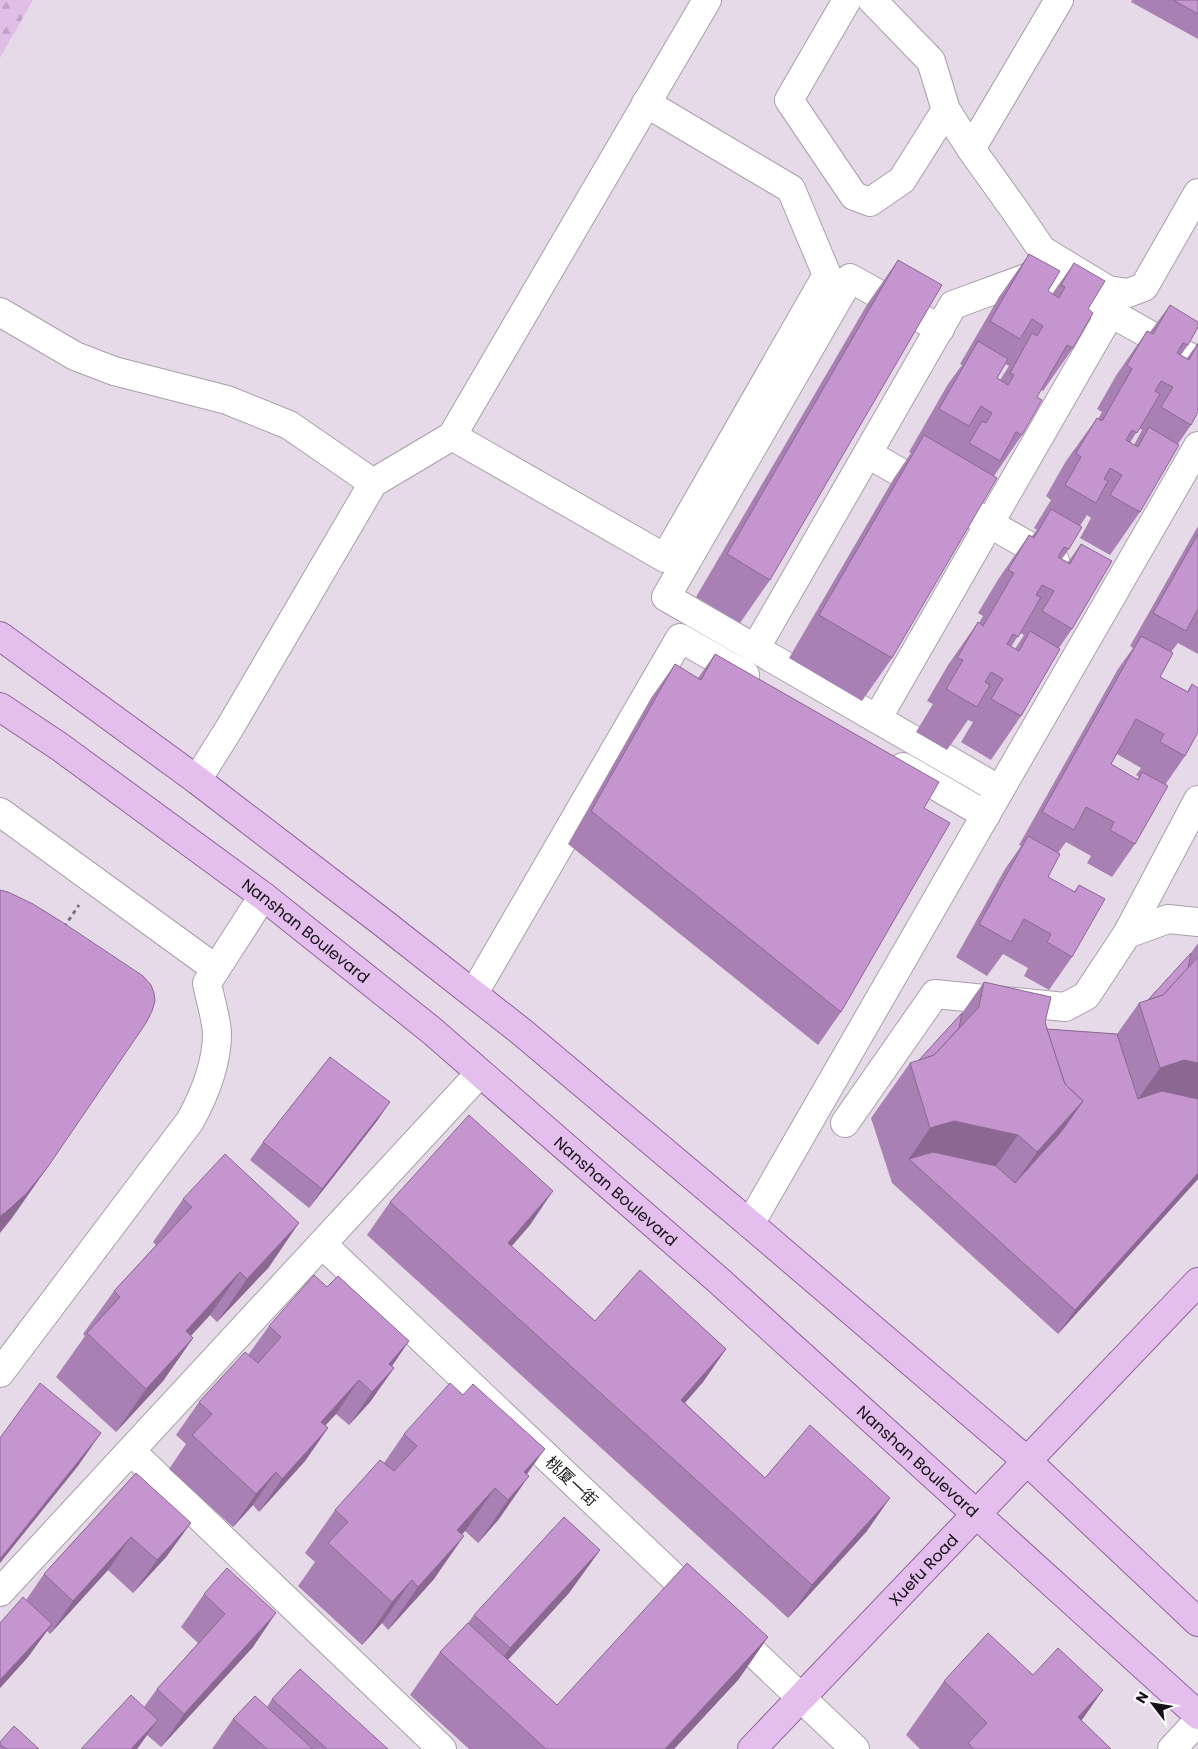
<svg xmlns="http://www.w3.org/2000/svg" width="1198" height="1749" viewBox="0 0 1198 1749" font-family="Poppins,'Noto Sans SC',sans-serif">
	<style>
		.forest { fill: url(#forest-firs) }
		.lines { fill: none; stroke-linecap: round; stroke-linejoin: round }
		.minor-casing { stroke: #a99eab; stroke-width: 30 }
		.major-casing { stroke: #90649a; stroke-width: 30 }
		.path { stroke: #79717a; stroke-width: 3; stroke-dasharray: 4 4; stroke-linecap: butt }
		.minor { stroke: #fff; stroke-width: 28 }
		.major { stroke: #e4beed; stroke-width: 28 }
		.wall { fill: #a980b3; fill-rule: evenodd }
		.shaded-wall { fill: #8a6892 }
		.building { fill: #c595d0; stroke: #8a6892 }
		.labels { text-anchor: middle; stroke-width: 4; stroke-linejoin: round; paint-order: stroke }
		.street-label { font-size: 16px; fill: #141015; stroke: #fff }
	</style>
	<defs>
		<pattern id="forest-firs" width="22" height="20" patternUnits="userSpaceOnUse" patternTransform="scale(1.25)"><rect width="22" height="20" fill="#e0bfe7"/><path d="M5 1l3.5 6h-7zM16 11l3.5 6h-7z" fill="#bfa3c5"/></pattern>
	</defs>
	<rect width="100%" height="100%" fill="#e6dae9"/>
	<!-- forest -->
	<polygon class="forest" points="0,0 33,0 0,58"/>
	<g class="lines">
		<!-- minor casing -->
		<g class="minor-casing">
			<g id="minor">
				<polyline points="847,0 789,100 854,196 870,202 902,180 946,110"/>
				<polyline points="872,0 931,61 946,110 971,149 1014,209 1042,250 1108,290 1128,293 1144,287 1198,193"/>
				<polyline points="971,149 1059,0"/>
				<polyline points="0,312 75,356 114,371 227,400 289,425 373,483"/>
				<polyline points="940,329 850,278 666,597 1000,790"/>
				<polyline points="452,436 665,558 827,275 791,189 646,103"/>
				<polyline points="868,454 931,490"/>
				<polyline points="973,514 1055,561"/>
				<polyline points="755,649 953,305 1040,273 1198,362"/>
				<polyline points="877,719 1111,312"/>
				<polyline points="903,767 986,815"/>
				<polyline points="197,780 229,729 373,483 452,436 707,0"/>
				<polyline points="0,812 216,969"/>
				<polyline points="1127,934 1198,800"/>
				<polyline points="474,993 680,638 745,675"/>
				<polyline points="845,1123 935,994 1065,1007 1086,996 1127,934 1168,919 1198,922"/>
				<polyline points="750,1224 1198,446"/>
				<polyline points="322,1244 855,1749"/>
				<path d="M0,1373L190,1121C205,1094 217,1064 217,1033C216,1017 210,999 207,983L263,896"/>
				<polyline points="131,1451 442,1749"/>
				<polyline points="0,1592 480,1073"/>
				<polyline points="1172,1749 1198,1721"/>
			</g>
		</g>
		<!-- major casing -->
		<g class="major-casing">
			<g id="major">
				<polyline points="0,636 197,780 382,922 523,1033 750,1224 1027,1461 1198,1622"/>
				<path id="s1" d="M0,707L60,747L263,896L431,1030L717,1279L1198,1715"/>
				<path id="s2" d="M752,1749L1198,1282"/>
			</g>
		</g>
		<!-- path -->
		<polyline class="path" points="64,927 79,905"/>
		<!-- minor -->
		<use href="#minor" class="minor"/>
		<!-- major -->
		<use href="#major" class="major"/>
	</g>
	<!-- wall -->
	<g class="wall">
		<polygon points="1132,0 1198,0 1198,39 1131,2"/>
		<path d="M1029,254L1048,291L1052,294L1074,263L1088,309L1073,348L1043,391L1041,390L1037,397L1022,435L994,476L892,658L862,701L789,658L894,478L911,453L909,452L948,384L962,365L960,364L999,297ZM1005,364L1009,366L1000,380L997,378Z"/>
		<polygon points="898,260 770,580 740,623 696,597 868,303"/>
		<path d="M1170,305L1188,345L1181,355L1187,358L1198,343L1191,425L1178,444L1140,512L1110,555L1080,538L1091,518L1087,515L1080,526L1069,549L1062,559L1068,562L1081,544L1072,629L1059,648L1021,716L991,760L961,742L973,722L968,720L947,750L916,732L933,704L927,701L948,665L978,622L979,623L983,616L978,613L999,578L1029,535L1032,536L1037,530L1034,528L1051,500L1046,496L1066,461L1097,418L1098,419L1102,412L1097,409L1117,374L1147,331L1150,332ZM1139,428L1142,430L1134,445L1130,443ZM1020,633L1024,635L1015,649L1011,647Z"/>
		<path d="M1198,526V654L1178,643L1171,652L1160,677L1187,692L1192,684L1185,756L1165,785L1135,844L1112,877L1087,863L1091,856L1066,842L1058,853L1048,877L1074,892L1079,885L1072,957L1049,990L1024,976L1028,968L1003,954L987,976L956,957L1005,869L1021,846L1019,845L1118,669L1133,648L1130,646ZM1117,754L1141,768L1136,775L1139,777L1137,779L1111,764Z"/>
		<polygon points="715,654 924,808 841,1012 818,1045 568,844 651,698 675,664 698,678"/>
		<polygon points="1198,943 1198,1179 1058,1334 892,1183 871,1118 910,1063 919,1060 962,1013 984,982 1045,1022 1047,1029 1117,1034 1139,1003 1148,1000 1191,953"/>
		<polygon points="377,1121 309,1208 250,1160 263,1142"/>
		<polygon points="183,1199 269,1267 217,1322 210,1315 191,1336 193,1338 163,1381 116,1432 56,1377 85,1336 83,1334 114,1291 156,1245 153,1242"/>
		<polygon points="390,1202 530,1225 511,1246 595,1321 726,1349 703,1382 685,1403 765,1478 867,1531 788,1618 367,1235"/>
		<polygon points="327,1287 409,1341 391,1366 394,1368 370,1402 349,1425 336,1414 325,1425 328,1428 305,1461 259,1512 253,1505 233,1527 169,1469 186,1444 176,1435 199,1402 248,1355 269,1326"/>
		<polygon points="404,1434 527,1474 499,1519 478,1543 465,1531 462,1534 434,1579 388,1630 382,1623 362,1645 298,1586 315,1562 305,1553 335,1510 384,1463"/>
		<polygon points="136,1473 167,1556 133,1593 108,1570 50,1634 47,1631 28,1657 0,1688 0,1623 26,1600 44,1574"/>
		<polygon points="600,1550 569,1593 508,1660 557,1705 768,1637 738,1680 674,1749 469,1749 410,1695 440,1652 468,1623 474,1615"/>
		<polygon points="227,1568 253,1647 161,1747 147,1735 137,1749 81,1749 144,1707 157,1689 198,1643 181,1627 204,1594"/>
		<polygon points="944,1681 1081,1721 1111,1749 920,1749 906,1735"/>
		<polygon points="272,1699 388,1749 212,1749 233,1719 267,1707"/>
		<polygon points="0,1742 39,1749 0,1749"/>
	</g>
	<!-- shaded-wall -->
	<g class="shaded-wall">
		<polygon points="1184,1060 1198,1063 1198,1126 1121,1123 1160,1068"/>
		<polygon points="1083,1101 1044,1156 998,1207 1037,1152"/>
		<polygon points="390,1102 377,1121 309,1208 322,1189"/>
		<polygon points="954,1121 1018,1135 979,1190 909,1159 930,1128"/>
		<polygon points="47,1168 12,1218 0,1233 0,1216"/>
		<polygon points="1198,1173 1198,1179 1058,1334 1075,1310"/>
		<polygon points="553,1191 530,1225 485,1277 508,1243"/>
		<polygon points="299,1223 269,1267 217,1322 247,1279"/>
		<polygon points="240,1272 210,1315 155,1374 186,1331"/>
		<polygon points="193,1338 163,1381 116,1432 146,1389"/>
		<polygon points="409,1341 386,1375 389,1364"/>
		<polygon points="726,1349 703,1382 658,1433 681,1400"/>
		<polygon points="394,1368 370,1402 349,1425 372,1392"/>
		<polygon points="359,1380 336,1414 298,1455 321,1422"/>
		<polygon points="328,1428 305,1461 259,1512 282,1479"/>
		<polygon points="101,1433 78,1466 0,1563 0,1559"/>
		<polygon points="545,1449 514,1492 524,1472"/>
		<polygon points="276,1472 253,1505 233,1527 256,1494"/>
		<polygon points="529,1476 499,1519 478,1543 508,1500"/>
		<polygon points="495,1488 465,1531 427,1573 457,1530"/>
		<polygon points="890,1498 867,1531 788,1618 812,1585"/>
		<polygon points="191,1523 167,1556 133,1593 157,1560"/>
		<polygon points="464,1536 434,1579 388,1630 418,1587"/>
		<polygon points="131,1537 108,1570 50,1634 73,1601"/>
		<polygon points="600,1550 569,1593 479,1691 510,1648"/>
		<polygon points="412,1580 382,1623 362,1645 392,1602"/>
		<polygon points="276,1613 253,1647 161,1747 184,1714"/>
		<polygon points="52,1624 28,1657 0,1688 0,1680"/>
		<polygon points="768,1637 738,1680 674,1749 665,1749"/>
		<polygon points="1103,1690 1065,1744 1078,1717"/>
		<polygon points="158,1720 137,1749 131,1749"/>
	</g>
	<!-- building -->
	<g class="building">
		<polygon points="1173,0 1198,0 1198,14"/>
		<polygon points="1029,254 1060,271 1048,291 1059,298 1065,287 1061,285 1074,263 1105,281 1088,309 1093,313 1073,348 1067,345 1037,397 1042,400 1022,435 1016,432 1000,461 969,443 982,421 986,423 992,413 981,406 969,426 939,409 978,341 1008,359 997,378 1008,385 1014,375 1010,373 1032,333 1037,336 1043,326 1032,319 1020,339 990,321"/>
		<polygon points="898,260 942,285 770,580 727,554"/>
		<polygon points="1170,305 1198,322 1198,327 1188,345 1183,343 1177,353 1189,360 1198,343 1198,412 1191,425 1161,407 1173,387 1161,381 1155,391 1160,394 1137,433 1132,430 1126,440 1138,447 1149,427 1179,445 1140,512 1110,495 1122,475 1110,468 1104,479 1108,481 1096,503 1065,485 1081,457 1076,453 1097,418 1102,421 1132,369 1127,365 1147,331 1153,334"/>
		<polygon points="924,435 997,478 892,658 819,615"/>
		<polygon points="1051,509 1082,527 1069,549 1064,547 1058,557 1070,564 1081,544 1112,561 1072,629 1042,611 1054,591 1042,585 1036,595 1041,597 1018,637 1013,634 1007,644 1019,651 1030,631 1060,649 1021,716 991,699 1003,679 991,672 985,682 990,685 977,707 946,689 963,660 957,658 978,622 983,626 1014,573 1008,570 1029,535 1034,538"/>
		<polygon points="1198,534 1198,609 1186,631 1153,613"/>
		<polygon points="1141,636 1173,653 1160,677 1188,692 1192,684 1198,688 1198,732 1185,756 1160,742 1164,734 1136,719 1111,764 1138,780 1142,772 1168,786 1135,844 1110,830 1114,822 1086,807 1074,830 1042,812"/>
		<polygon points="715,654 939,782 924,808 950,823 841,1012 591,811 675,664 701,680"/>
		<polygon points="1028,836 1060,854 1048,877 1075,892 1079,885 1105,899 1072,957 1047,942 1051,934 1024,919 1011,942 979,924"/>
		<polygon points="0,890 8,892 33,904 62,922 143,976 151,985 154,993 155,1001 152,1011 146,1023 47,1168 26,1194 6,1212 0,1216"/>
		<polygon points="1191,953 1188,968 1163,995 1148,1000"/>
		<polygon points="1198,957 1198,1063 1184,1060 1160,1068 1139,1003 1163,995"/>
		<polygon points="984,982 1051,997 1045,1022 1065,1084 1083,1101 1037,1152 1018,1135 954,1121 930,1128 910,1063 934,1055 979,1007"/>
		<polygon points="962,1013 959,1028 934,1055 919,1060"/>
		<polygon points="1047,1029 1117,1034 1138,1099 1162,1091 1198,1099 1198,1173 1075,1310 909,1159 933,1152 996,1166 1015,1183 1061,1132 1083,1101 1065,1084"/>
		<polygon points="330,1057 390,1102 322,1189 263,1142"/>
		<polygon points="469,1115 553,1191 508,1243 595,1321 640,1270 726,1349 681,1400 765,1478 810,1425 890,1498 812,1585 390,1202"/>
		<polygon points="225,1154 299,1223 247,1279 240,1272 186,1331 193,1338 146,1389 87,1333 120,1297 114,1291 192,1207 183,1199"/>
		<polygon points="314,1275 327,1287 338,1276 409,1341 389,1364 394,1368 372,1392 359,1380 321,1422 328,1428 282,1479 276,1472 256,1494 192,1435 212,1414 199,1402 245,1352 258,1363 281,1337 269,1326"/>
		<polygon points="40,1383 101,1433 0,1559 0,1438"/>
		<polygon points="450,1383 463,1395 473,1384 545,1449 524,1472 529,1476 508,1500 495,1488 457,1530 464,1536 418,1587 412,1580 392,1602 328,1543 348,1522 335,1510 380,1460 394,1471 417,1446 404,1434"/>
		<polygon points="136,1473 191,1523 157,1560 131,1537 73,1601 44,1574"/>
		<polygon points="564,1517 600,1550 510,1648 474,1615"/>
		<polygon points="687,1563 768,1637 665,1749 546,1749 440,1652 468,1623 557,1705"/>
		<polygon points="227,1568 276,1613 184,1714 157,1689 225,1614 204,1594"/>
		<polygon points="23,1597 52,1624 0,1680 0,1623"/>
		<polygon points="988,1633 1033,1675 1058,1648 1103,1690 1078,1717 1111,1749 974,1749 968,1743 987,1723 944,1681"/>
		<polygon points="300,1669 388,1749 327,1749 272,1699"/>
		<polygon points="131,1695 158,1720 131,1749 81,1749"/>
		<polygon points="255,1696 313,1749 267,1749 233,1719"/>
		<polygon points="14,1726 39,1749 7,1749 0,1745 0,1742"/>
	</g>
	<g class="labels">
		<!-- street labels -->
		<g class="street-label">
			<text dy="6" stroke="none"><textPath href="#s1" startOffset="379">Nanshan Boulevard</textPath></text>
			<text dy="6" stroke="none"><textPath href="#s1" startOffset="784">Nanshan Boulevard</textPath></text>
			<text dy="6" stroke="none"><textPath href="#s1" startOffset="1189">Nanshan Boulevard</textPath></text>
			<text transform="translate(572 1481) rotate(43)" y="6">桃厦一街</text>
			<text dy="6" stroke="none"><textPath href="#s2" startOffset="248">Xuefu Road</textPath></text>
		</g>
	</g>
	<!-- north arrow -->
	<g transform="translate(1153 1704) rotate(301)" stroke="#ffffff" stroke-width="4" paint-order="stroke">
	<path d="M0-4L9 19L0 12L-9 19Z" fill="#141015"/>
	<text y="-8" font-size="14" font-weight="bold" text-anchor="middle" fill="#141015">N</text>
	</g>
</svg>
